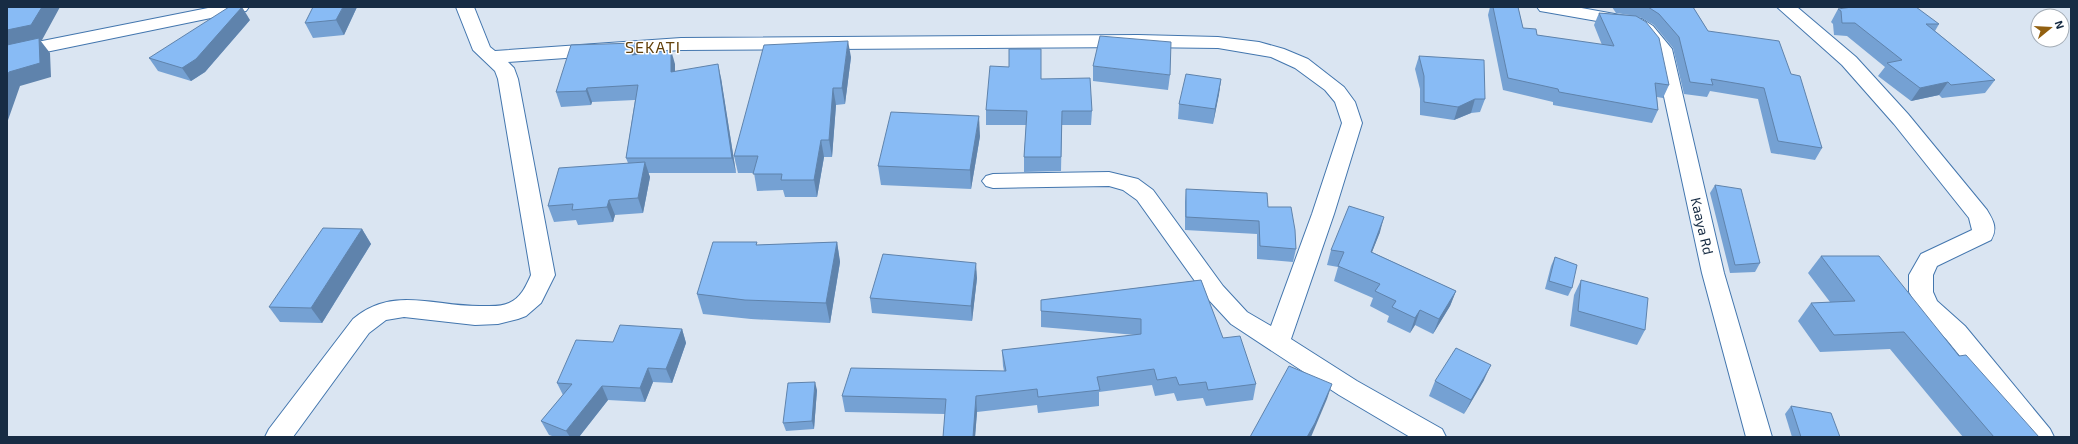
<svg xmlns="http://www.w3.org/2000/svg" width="2078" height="444" viewBox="0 0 2078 444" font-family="'Exo 2',sans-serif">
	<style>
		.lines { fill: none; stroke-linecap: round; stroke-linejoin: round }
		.minor-casing { stroke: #4376ae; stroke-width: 2 }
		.minor { fill: #fff; fill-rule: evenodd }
		.wall { fill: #75a1d3 }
		.shaded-wall { fill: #5f83ac }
		.building { fill: #88bbf5; stroke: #5f83ac }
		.labels { text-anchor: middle; stroke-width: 3; stroke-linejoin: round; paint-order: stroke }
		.street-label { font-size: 14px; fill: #172c44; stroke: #fff }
		.quarter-label { font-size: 16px; letter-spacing: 1px; fill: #63410b; stroke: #fff }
	</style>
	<rect width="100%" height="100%" fill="#dae5f2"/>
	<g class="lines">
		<!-- minor casing -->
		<g class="minor-casing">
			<g id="minor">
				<polygon points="213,7 249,7 246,11 240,12 7,60 7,48"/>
				<path d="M456,7H474L490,47L495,51L681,38L1138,35L1218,37L1259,42L1284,49L1308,59L1344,87L1355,102L1362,123L1334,214L1291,339L1357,381L1442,429L1446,437H1410L1339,395L1231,324L1207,298L1137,200L1123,190L1109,186L993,188L986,186L982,181L986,176L993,174L1109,172L1138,179L1153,190L1223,286L1247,312L1271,326L1312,214L1342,123L1335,102L1325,90L1295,68L1271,57L1218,48L1138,47L681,50L508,62L514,68L518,79L555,275L541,303L526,316L518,319L498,324L475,325L404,317L386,320L369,333L293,437H265L269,429L353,319C393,285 435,307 482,306C491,306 501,307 509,303C521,298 526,286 531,275L498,79L495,71L473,50Z"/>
				<polygon points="1537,7 1576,7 1642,19 1653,26 1672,49 1724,273 1772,437 1746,437 1702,273 1654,50 1641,34 1631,27 1546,12 1540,11"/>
				<path d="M1777,7H1797L1856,57L1908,114L1987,210C1993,220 1998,228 1991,240L1937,266L1933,275V292L1937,301L1965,326L2050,429L2054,437H2026L1947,340L1921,313L1909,292V275L1921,254L1972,230L1969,218L1894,124L1842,65Z"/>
			</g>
		</g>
		<!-- minor -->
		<use href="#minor" class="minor"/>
	</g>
	<!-- wall -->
	<g class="wall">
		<polygon points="357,7 344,35 313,38 305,23"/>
		<polygon points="1490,7 1518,7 1523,28 1537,35 1602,45 1594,25 1599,13 1630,15 1616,13 1612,7 1693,7 1708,31 1791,74 1822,148 1815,160 1771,153 1758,99 1710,91 1707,97 1684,94 1673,48 1654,25 1642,18 1637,17 1669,85 1663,98 1657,97 1658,110 1652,123 1553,105 1553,102 1503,90 1488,15"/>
		<polygon points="1838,9 1939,24 1935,31 1995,80 1985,93 1942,98 1939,95 1911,101 1878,76 1885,67 1847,36 1834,35 1833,24 1831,22"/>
		<polygon points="250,20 205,72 191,81 158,71 149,58"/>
		<polygon points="639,54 675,64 675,71 721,78 736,173 648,173 650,177 643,213 615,215 613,222 578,225 576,220 554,222 548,206 628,163 626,158 635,100 592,102 591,105 561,107 556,92"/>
		<polygon points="1419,56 1485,99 1480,112 1471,113 1454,120 1420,115 1420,89 1415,69"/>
		<polygon points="851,57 845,104 836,105 832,157 824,157 817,197 785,197 783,190 757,191 754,173 738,173 734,156"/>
		<polygon points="1093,66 1170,75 1168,90 1093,81"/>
		<polygon points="1009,67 1041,79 1092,111 1091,125 1062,125 1061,171 1024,172 1024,157 1026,125 986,125 986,110"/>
		<polygon points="1221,79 1219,94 1213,124 1178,119 1179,104"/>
		<polygon points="980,136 971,189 881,185 878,166"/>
		<polygon points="1715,185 1760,263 1755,272 1730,273 1710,193"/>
		<polygon points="1186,189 1268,207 1296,249 1293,262 1257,259 1257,234 1185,230 1185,202"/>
		<polygon points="362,229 371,244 322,323 280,322 269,307"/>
		<polygon points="1380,232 1372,252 1456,291 1450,306 1433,334 1415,325 1410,333 1387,322 1389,316 1370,306 1373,298 1334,281 1338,267 1327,265 1331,250"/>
		<polygon points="837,242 840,262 830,323 751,319 703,314 697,294 757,245"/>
		<polygon points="1821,256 1959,356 2039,437 1963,437 1890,349 1820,352 1798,321 1811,303 1830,302 1808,273"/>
		<polygon points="1555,257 1572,288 1568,296 1545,289 1551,266"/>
		<polygon points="977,278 972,321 872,313 870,298"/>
		<polygon points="1201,280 1223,338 1256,384 1253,400 1206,406 1203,398 1177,401 1174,393 1155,396 1152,385 1099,392 1099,406 1038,413 1037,405 977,412 975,437 943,437 945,414 845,412 842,396 1004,371 1003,366 1002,350 1136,335 1041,327 1041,300"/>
		<polygon points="1581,280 1645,330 1637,345 1570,326 1574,295"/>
		<polygon points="682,329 686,343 672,383 653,382 645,402 608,400 579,437 555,437 549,435 541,421 563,395 557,383 613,342"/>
		<polygon points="1484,380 1464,414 1429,396 1435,381"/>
		<polygon points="817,390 814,429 786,431 783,423"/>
		<polygon points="1791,406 1840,437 1792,437 1785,414"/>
	</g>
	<!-- shaded-wall -->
	<g class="shaded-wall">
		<polygon points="42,7 60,7 42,40 40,40 50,53 51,77 20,86 7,123 7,30"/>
		<polygon points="242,7 250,20 205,72 191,81 182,68"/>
		<polygon points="343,7 357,7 344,35 336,20"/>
		<polygon points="848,41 851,57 845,104 842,88"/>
		<polygon points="636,43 640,57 632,55"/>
		<polygon points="671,50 675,64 675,86 671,72"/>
		<polygon points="718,64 721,78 736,173 732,158"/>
		<polygon points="1221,79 1219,94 1213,124 1215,109"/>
		<polygon points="1948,82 1939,95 1911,101 1920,88"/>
		<polygon points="587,88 592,102 591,105 586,91"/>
		<polygon points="833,88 836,105 832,157 829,140"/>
		<polygon points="1475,99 1471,113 1454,120 1458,107"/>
		<polygon points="979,116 980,136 971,189 970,170"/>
		<polygon points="821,140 824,157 817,197 814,180"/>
		<polygon points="645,162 650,177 643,213 638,198"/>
		<polygon points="609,200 615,215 613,222 607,207"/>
		<polygon points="1384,217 1380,232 1366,267 1371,252"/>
		<polygon points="362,229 371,244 322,323 311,308"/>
		<polygon points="837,242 840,262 830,323 826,303"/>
		<polygon points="976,263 977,278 972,321 971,306"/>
		<polygon points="1456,291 1450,306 1433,334 1439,319"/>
		<polygon points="1420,310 1415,325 1410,333 1415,318"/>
		<polygon points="682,329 686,343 672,383 666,369"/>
		<polygon points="1491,365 1484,380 1464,414 1471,400"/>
		<polygon points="648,368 653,382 645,402 640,388"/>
		<polygon points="815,382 817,390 814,429 812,421"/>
		<polygon points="1332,384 1327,399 1311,437 1307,437"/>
		<polygon points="602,386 608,400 579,437 570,437 566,431"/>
		<polygon points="976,396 977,412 975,437 973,437"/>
	</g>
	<!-- building -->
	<g class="building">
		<polygon points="7,7 42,7 31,25 7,30"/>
		<polygon points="229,7 242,7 196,59 182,68 149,58"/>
		<polygon points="313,7 343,7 336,20 305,23"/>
		<polygon points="1493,7 1518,7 1523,28 1536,29 1537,35 1614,46 1599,13 1636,16 1646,22 1659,38 1669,85 1655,83 1658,110 1559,92 1558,89 1508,78"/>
		<polygon points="1648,7 1693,7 1708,31 1779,41 1791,74 1800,76 1822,148 1778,141 1764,88 1711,79 1713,85 1690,82 1679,37 1659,14"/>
		<polygon points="1852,7 1916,7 1939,24 1926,24 1995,80 1951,85 1948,82 1920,88 1887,63 1902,60 1855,23 1842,23 1841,11 1838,9"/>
		<polygon points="1100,36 1171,42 1170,75 1093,66"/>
		<polygon points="39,38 40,63 9,72 7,76 7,45"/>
		<polygon points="848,41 842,88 833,88 829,140 821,140 814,180 781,180 782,174 753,174 758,156 734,156 764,45"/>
		<polygon points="636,43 632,55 671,50 671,72 718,64 732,158 626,158 638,85 587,88 586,91 556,92 571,45"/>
		<polygon points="1009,49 1041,49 1041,79 1090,78 1092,111 1062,111 1061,157 1024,157 1027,111 986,110 990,66 1009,67"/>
		<polygon points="1419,56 1484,60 1485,99 1475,99 1458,107 1424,102 1424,76"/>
		<polygon points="1186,74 1221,79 1215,109 1179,104"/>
		<polygon points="891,112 979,116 970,170 878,166"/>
		<polygon points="645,162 638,198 609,200 607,207 572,210 573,204 548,206 559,168"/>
		<polygon points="1715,185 1741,189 1760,263 1735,265"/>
		<polygon points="1186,189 1267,193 1268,207 1291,207 1295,230 1296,249 1260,246 1259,221 1186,217"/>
		<polygon points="1349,206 1384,217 1371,252 1456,291 1439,319 1420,310 1415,318 1392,307 1396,301 1375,291 1380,284 1338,266 1344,252 1331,250"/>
		<polygon points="323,228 362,229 311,308 269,307"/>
		<polygon points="713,242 757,242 756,245 837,242 826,303 745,300 697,294"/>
		<polygon points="883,254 976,263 971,306 870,298"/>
		<polygon points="1821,256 1879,256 1959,356 1966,355 2039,437 1994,437 1904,332 1834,335 1811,303 1855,301"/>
		<polygon points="1555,257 1577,265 1572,288 1549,281"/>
		<polygon points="1201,280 1223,338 1240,336 1256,384 1208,390 1206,382 1179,385 1176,377 1157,380 1154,369 1097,377 1100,390 1038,397 1037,389 976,396 973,437 943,437 946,399 842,396 851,368 1006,371 1002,350 1141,334 1141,319 1041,311 1041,300"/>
		<polygon points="1581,280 1648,298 1645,330 1578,311"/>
		<polygon points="620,325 682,329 666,369 648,368 640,388 602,386 566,431 541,421 572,384 557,383 576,340 613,342"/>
		<polygon points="1456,348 1491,365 1471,400 1435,381"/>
		<polygon points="1289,366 1332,384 1315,423 1307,437 1250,437"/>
		<polygon points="815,382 812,421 783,423 788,383"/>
		<polygon points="1791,406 1831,413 1840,437 1801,437"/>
	</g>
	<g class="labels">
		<!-- street labels -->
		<g class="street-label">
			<text transform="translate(1702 226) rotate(77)" y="5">Kaaya Rd</text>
		</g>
		<!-- quarter labels -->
		<g class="quarter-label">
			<text x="653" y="53">SEKATI</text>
		</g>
	</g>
	<!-- border -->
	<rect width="2078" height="444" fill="none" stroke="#172c44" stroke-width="16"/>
	<!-- north arrow -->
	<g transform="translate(2050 28) rotate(72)"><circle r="19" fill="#ffffff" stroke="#a2abb4"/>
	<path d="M0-3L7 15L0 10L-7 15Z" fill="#926010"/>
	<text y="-6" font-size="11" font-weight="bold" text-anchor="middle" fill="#172c44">N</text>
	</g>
</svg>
